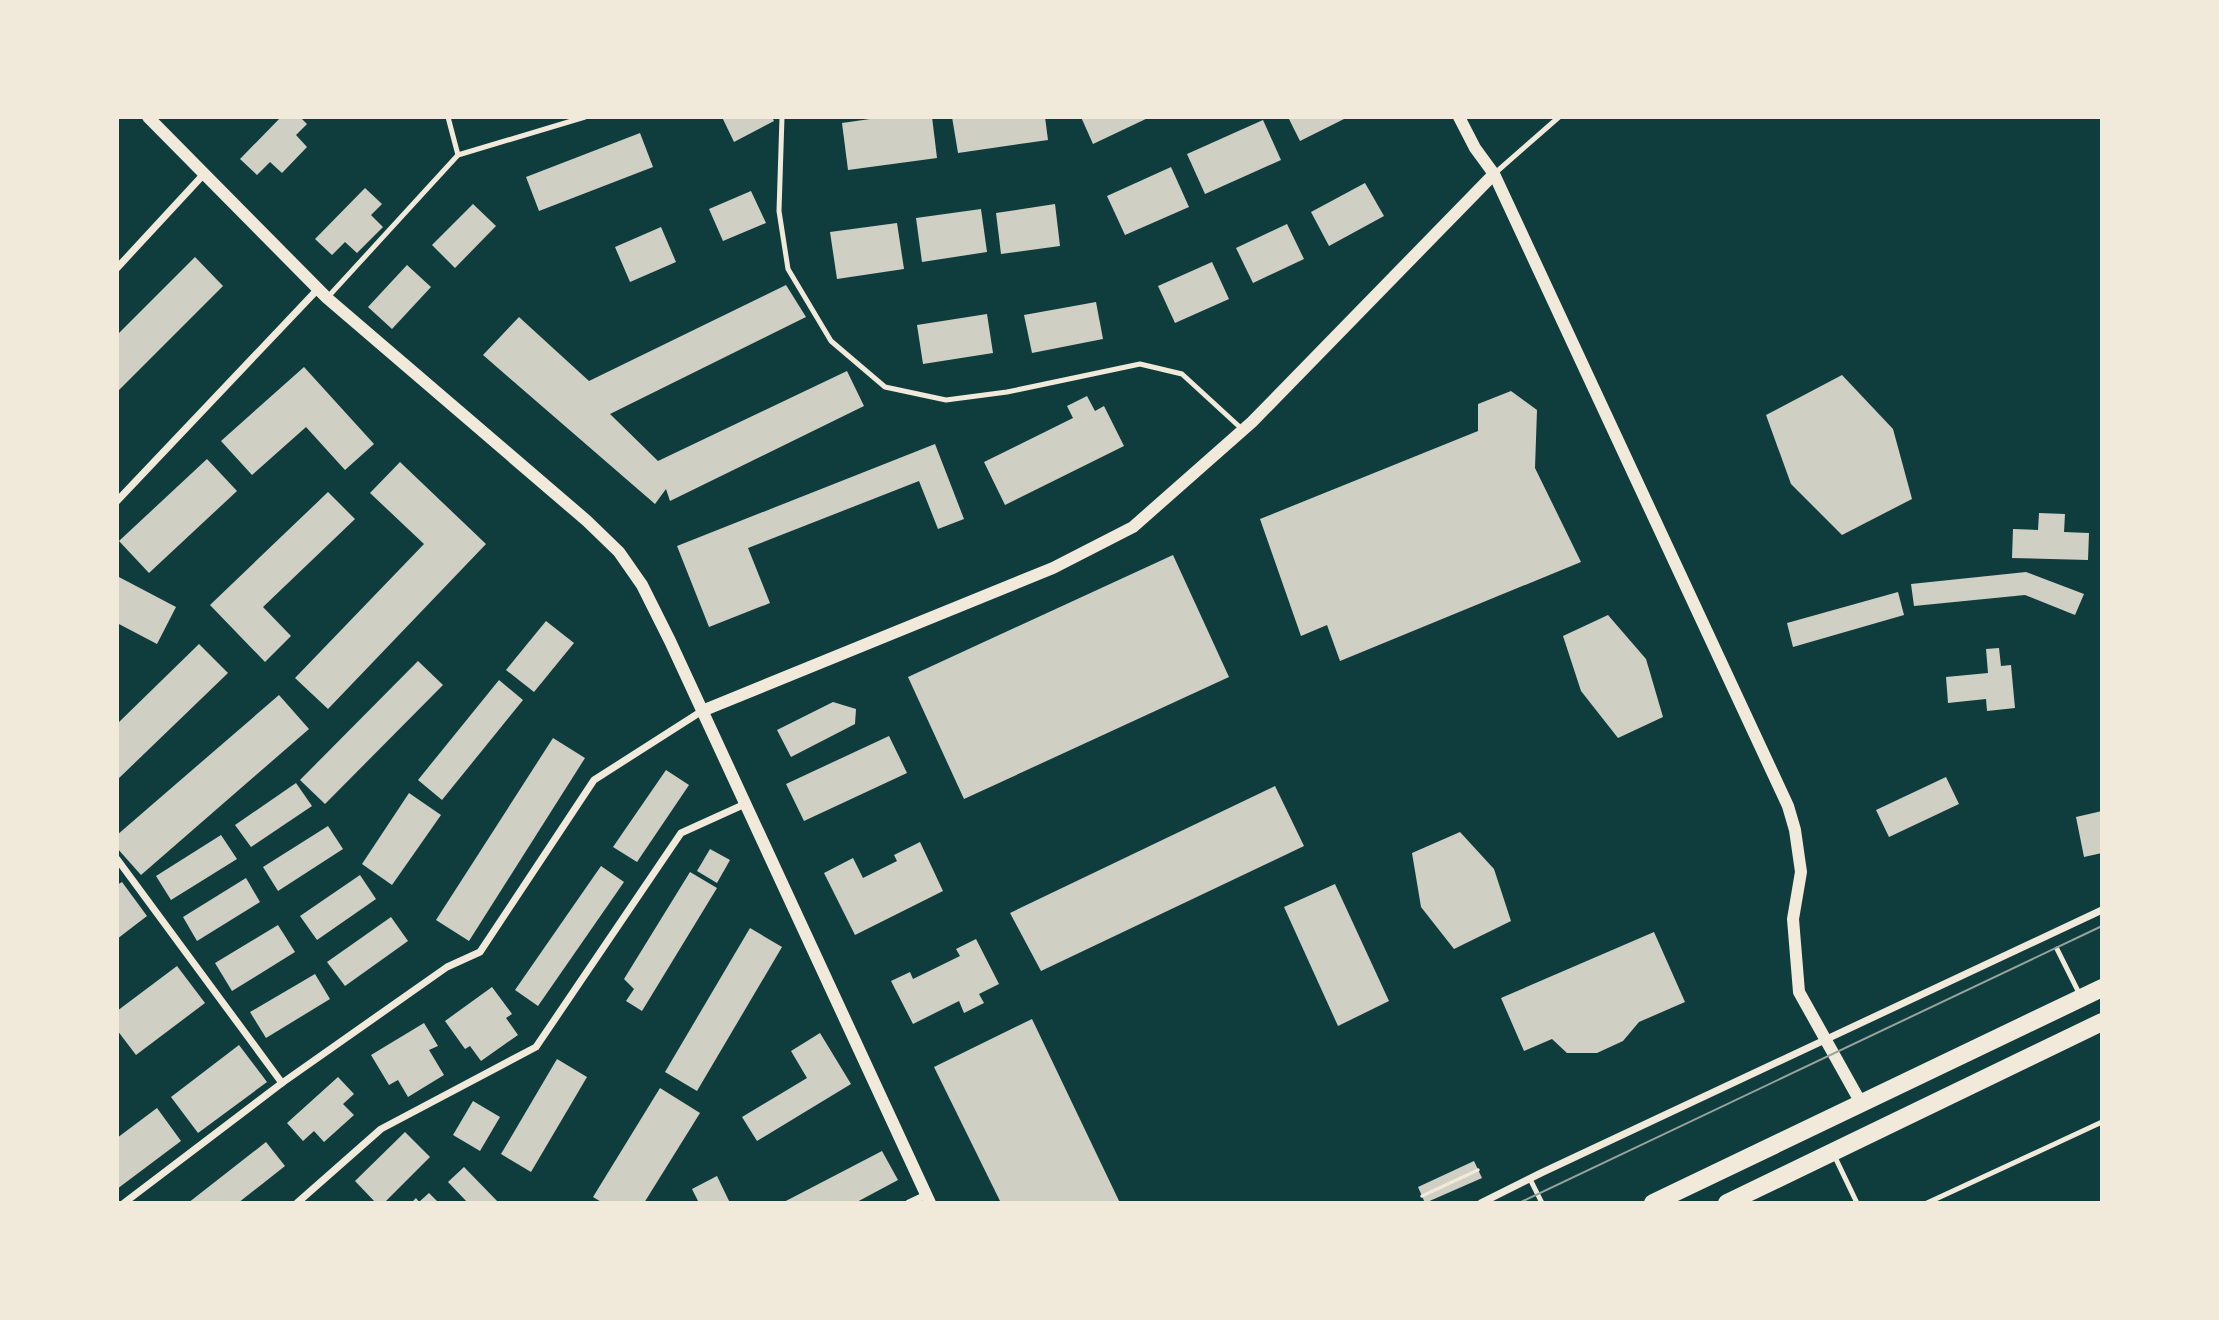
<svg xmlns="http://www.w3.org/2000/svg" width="2219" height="1320" viewBox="0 0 2219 1320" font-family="Figtree,sans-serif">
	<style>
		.building { fill: #cfcfc3 }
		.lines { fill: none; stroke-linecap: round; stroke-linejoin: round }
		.path { stroke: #f1e9da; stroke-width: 3.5 }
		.service { stroke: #f1e9da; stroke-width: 5 }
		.minor { stroke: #f1e9da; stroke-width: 7 }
		.tertiary { stroke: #f1e9da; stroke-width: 12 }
		.trunk { stroke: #f1e9da; stroke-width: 18 }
		.tram { stroke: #97a49c; stroke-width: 2 }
	</style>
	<rect width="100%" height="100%" fill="#0f3d3e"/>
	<!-- building -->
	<g class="building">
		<polygon points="281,117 300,117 307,124 296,135 307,147 282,173 270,162 257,175 240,159"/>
		<polygon points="722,117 772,117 774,121 734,142"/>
		<polygon points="884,117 932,117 937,158 848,170 842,123"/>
		<polygon points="952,117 1045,117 1048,140 958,153"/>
		<polygon points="1081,117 1150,117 1093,144"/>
		<polygon points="1288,117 1348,117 1300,141"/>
		<polygon points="1263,120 1281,160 1205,194 1187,154"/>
		<polygon points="640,133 653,167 539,211 526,177"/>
		<polygon points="1171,167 1189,207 1125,235 1107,196"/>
		<polygon points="1365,183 1384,216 1329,246 1311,212"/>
		<polygon points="365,188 382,204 371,215 383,227 357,253 345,242 332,255 315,239"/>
		<polygon points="751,191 766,223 723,241 709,209"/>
		<polygon points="473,204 496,226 455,268 432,245"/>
		<polygon points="1055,204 1060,246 1001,254 996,213"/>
		<polygon points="981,209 987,252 922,262 916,218"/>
		<polygon points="897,223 904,269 837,279 830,232"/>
		<polygon points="1287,224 1304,259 1253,283 1236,248"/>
		<polygon points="661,227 676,262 630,282 615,247"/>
		<polygon points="195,257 223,286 117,392 117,335"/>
		<polygon points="1212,262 1229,299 1175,323 1158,286"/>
		<polygon points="407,265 431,287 392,329 368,307"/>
		<polygon points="786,285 806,317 610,414 658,461 847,371 864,406 670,501 666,489 655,504 483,355 519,317 589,381"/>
		<polygon points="1096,302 1103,339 1032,353 1024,315"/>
		<polygon points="987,314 993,353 923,364 917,325"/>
		<polygon points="304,367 374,444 345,470 306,427 252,475 221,441"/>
		<polygon points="1842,375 1893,429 1912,499 1842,535 1791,484 1766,415"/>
		<polygon points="1511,391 1537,410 1535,468 1581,562 1340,661 1327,625 1301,636 1260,519 1478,431 1478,404"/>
		<polygon points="1087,396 1095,411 1104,406 1124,446 1005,505 984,462 1073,418 1067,406"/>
		<polygon points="935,444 964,519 938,529 919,481 748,548 770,603 709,627 677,546"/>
		<polygon points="207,459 237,491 149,573 119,541"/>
		<polygon points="400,462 486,544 328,709 295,678 424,544 370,493"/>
		<polygon points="328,492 355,519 263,607 291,636 265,662 210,605"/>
		<polygon points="2039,513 2065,514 2064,532 2089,533 2088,560 2012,558 2013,529 2038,530"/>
		<polygon points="1173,555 1229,677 964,799 908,677"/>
		<polygon points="2026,572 2084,594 2075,615 2025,595 1914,606 1911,584"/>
		<polygon points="117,576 176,607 157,644 117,623"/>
		<polygon points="1898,592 1904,615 1793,647 1787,623"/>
		<polygon points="1608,615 1646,659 1663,717 1618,738 1581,691 1563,636"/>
		<polygon points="546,621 574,643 534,692 506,670"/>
		<polygon points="199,644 228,673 117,780 117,724"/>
		<polygon points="1999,648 2001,666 2011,665 2015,708 1987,711 1986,699 1948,703 1946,677 1988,673 1986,649"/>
		<polygon points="418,661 443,685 325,804 300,780"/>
		<polygon points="499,680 523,700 442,800 418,780"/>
		<polygon points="279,695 309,729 141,875 117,848 117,835"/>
		<polygon points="833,702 856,709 855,724 791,757 777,730"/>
		<polygon points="889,736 907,773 804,821 786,784"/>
		<polygon points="553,738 585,758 469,941 436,920"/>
		<polygon points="666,770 689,785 637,862 613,847"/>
		<polygon points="1946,777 1959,804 1889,837 1876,810"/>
		<polygon points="296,783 312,806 251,847 235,825"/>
		<polygon points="1275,786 1304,846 1041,971 1010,913"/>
		<polygon points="409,793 441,815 392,885 362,864"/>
		<polygon points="2102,811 2102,853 2084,857 2076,817"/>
		<polygon points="328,826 343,849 278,891 263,867"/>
		<polygon points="1460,832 1494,869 1511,921 1454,949 1421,907 1412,853"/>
		<polygon points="221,835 237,859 171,900 156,876"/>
		<polygon points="920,842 943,891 855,935 824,873 853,858 863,878 897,861 894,855"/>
		<polygon points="710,849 730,860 717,883 697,871"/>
		<polygon points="601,866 624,882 538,1006 515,990"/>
		<polygon points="690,872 717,888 642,1011 626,1001 634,989 624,979"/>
		<polygon points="360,875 376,899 317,940 300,916"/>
		<polygon points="246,878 260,902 197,941 183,917"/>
		<polygon points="122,882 147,916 117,939 117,885"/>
		<polygon points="1335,884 1389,1001 1338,1026 1284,907"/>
		<polygon points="391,917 408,941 345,986 327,962"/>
		<polygon points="278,925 295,952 232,991 215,963"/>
		<polygon points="750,928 782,947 697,1091 665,1072"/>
		<polygon points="1654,932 1685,1002 1639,1022 1623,1041 1597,1053 1567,1053 1552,1039 1524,1051 1501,998"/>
		<polygon points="976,939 999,984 979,994 984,1003 964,1013 959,1001 913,1024 891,981 910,972 913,979 960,956 956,949"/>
		<polygon points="177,966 205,1003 136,1055 117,1030 117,1011"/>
		<polygon points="315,974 330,999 266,1038 250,1012"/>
		<polygon points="492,987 512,1014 506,1018 518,1035 481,1061 470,1046 465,1049 445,1021"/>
		<polygon points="1032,1019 1120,1203 1001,1203 934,1067"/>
		<polygon points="424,1023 438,1046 429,1050 444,1075 408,1097 398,1080 389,1085 371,1055"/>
		<polygon points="820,1033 851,1084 757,1141 742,1117 807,1078 791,1051"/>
		<polygon points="239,1045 267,1082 198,1133 171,1097"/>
		<polygon points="557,1059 587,1077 531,1172 501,1154"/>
		<polygon points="338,1077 354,1094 343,1104 354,1115 324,1142 314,1131 303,1141 287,1123"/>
		<polygon points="660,1088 700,1113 644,1203 603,1203 593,1197"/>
		<polygon points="473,1101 500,1117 480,1151 453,1135"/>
		<polygon points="157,1108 181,1141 117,1189 117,1138"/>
		<polygon points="405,1132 430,1157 384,1203 376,1203 355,1181"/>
		<polygon points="266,1142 285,1166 238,1203 188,1203"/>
		<polygon points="882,1151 898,1180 855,1203 782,1203"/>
		<polygon points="1474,1161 1482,1178 1425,1203 1418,1187"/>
		<polygon points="464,1167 499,1203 468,1203 448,1182"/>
		<polygon points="717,1176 730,1203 699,1203 692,1189"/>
		<polygon points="429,1193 439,1203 411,1203 416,1198 419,1202"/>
	</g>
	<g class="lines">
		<!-- path -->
		<polyline class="path" points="1422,1196 1478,1170"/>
		<!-- service -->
		<g class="service">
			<polyline points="448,117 458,155"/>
			<polyline points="782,117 779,211 788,269 831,341 885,387 946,400 1007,392 1140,364 1182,374 1243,430"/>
			<polyline points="1494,174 1559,117"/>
			<polyline points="327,298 458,155 585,117"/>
			<polyline points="2057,949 2080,995"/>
			<polyline points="1834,1155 1857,1203"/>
			<polyline points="1530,1179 1542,1203"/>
			<polyline points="1927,1203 2102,1122"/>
		</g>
		<!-- minor -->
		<g class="minor">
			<polyline points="117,268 204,174"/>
			<polyline points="117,501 318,289"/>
			<polyline points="117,859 282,1083"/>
			<polyline points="124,1203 282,1083 447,967 480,952 594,780 702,711"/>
			<polyline points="297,1203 381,1129 536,1047 681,833 745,804"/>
			<polyline points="909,1203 926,1195"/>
			<polyline points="1481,1203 1541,1173 2102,910"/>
		</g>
		<!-- tertiary -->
		<g class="tertiary">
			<polyline points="148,117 327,298 587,521 619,552 642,585 670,641 930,1203"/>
			<polyline points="1459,117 1475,148 1494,174 1788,806 1795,830 1801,872 1793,919 1799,992 1861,1103"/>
			<polyline points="702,711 1053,568 1133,527 1252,422 1494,174"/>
		</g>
		<!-- trunk -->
		<g class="trunk">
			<polyline points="1653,1203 2102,988"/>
			<polyline points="1727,1203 2102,1022"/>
		</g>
		<!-- tram -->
		<polyline class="tram" points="1519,1203 2102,926"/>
	</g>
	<!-- border -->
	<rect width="2219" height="1320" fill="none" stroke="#f1e9da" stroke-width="238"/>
</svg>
